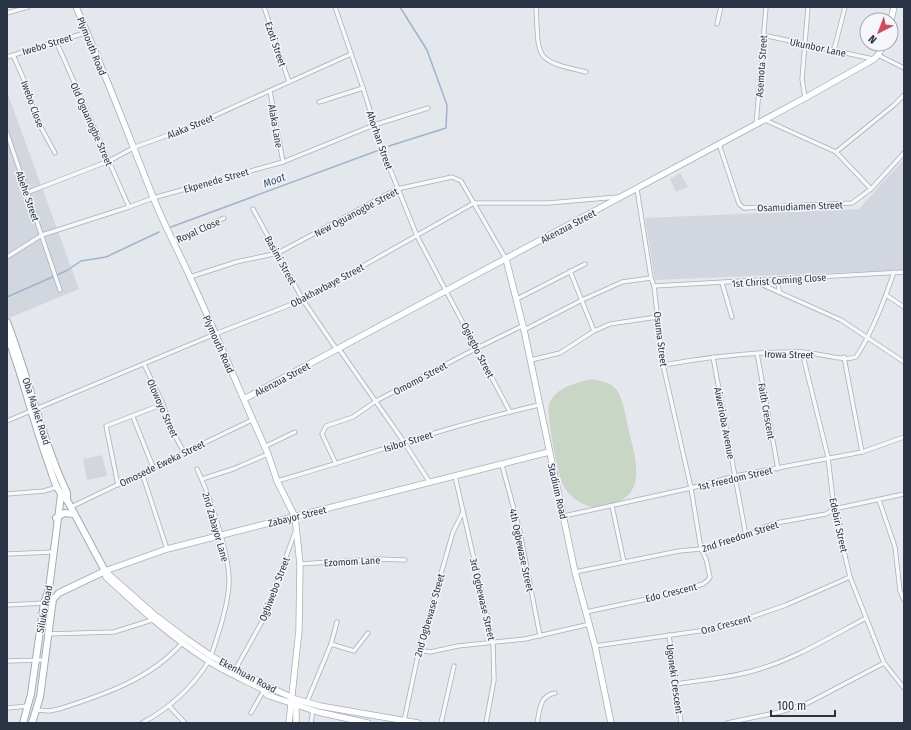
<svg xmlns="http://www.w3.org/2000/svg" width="911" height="730" viewBox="0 0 911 730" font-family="'Fira Sans Condensed',sans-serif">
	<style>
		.built { fill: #d2d6de }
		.green { fill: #c9d6c5 }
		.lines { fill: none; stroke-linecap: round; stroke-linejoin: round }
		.stream { stroke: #9fb4cc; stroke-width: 1.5 }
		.street-casing { stroke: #a9aeb7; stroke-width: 5 }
		.secondary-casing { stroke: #a9aeb7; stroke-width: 7 }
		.primary-casing { stroke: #a3abb8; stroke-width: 8 }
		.street { stroke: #f7f8fa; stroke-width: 3.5 }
		.secondary { stroke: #fff; stroke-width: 5.5 }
		.primary { stroke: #fff; stroke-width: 6 }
		.labels { text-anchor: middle; stroke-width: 3; stroke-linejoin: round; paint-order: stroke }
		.street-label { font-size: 10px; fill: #2b3445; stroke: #f4f6f9 }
		.water-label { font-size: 11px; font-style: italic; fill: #34527a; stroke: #f4f6f9 }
	</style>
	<rect width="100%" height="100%" fill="#e4e7ec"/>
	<!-- built -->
	<g class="built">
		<polygon points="7,92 79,289 9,318 7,313"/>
		<polygon points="904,159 904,270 655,280 645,218 859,209"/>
		<polygon points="680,173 688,187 676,192 670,179"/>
		<polygon points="102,455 107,476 87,480 83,459"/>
	</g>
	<!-- green -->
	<path class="green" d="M592,379C600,381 611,382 616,389C624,400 625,415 628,427C634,454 650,495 611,504C606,505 598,508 593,507C580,505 569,496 563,485C558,475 546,414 549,404C556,387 576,383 592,379Z"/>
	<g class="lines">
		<!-- stream -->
		<g class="stream">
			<polyline points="389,146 446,128 447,105 427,50 400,7"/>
			<polyline points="171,227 382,149"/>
			<polyline points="7,297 66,271 81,261 106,257 159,232"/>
		</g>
		<!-- street casing -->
		<g class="street-casing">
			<g id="street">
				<polyline points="264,7 289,82"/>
				<polyline points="335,7 363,88 382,149 417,236 510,412"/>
				<path d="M536,7C539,59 533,60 586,72"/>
				<polyline points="7,13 28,7"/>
				<polyline points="717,24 721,7"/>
				<polyline points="763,35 873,59"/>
				<polyline points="56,41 129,207"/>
				<polyline points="834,50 845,7"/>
				<polyline points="13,55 25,82 37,120 55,153"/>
				<polyline points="878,55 904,68"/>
				<polyline points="7,57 88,32"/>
				<polyline points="270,91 283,162"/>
				<polyline points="805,98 802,79 808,7"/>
				<polyline points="319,102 363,88"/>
				<polyline points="765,120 836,152 871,189"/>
				<polyline points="756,125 766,7"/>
				<polyline points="7,133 60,290"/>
				<polyline points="719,144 739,204 744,208 852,203 871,189 904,153"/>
				<polyline points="836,152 894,105 904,95"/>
				<polyline points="26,193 109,161 135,147 185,129 351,54"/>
				<polyline points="253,209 303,300 337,350"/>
				<polyline points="172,242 224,218"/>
				<polyline points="7,257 42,235 129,207 153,198 283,162 374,125 428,108"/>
				<polyline points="570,271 594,331"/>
				<polyline points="190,277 236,262 278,253 397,189 452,177 461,181 506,259"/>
				<polyline points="778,280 779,291"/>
				<polyline points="756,282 841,320 904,362"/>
				<polyline points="722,283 732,317"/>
				<polyline points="654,286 904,272"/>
				<polyline points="886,295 904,307"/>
				<polyline points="517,299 585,264"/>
				<polyline points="524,330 582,300 622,282 651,278"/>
				<polyline points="339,349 404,442 430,483"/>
				<polyline points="802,352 828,457 834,509 850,577 884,663 904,688"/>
				<polyline points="757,353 778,469"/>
				<polyline points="713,357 746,536"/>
				<polyline points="844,357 862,452"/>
				<polyline points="531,360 560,353 594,331 610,324 657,317"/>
				<polyline points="144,364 163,404 171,429 184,452"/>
				<path d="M663,365C708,357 755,351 801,352C817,352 841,362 856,357C873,331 884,301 894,272"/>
				<polyline points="133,417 153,467"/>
				<polyline points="7,421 215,334 303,300 474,203 548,203 618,197"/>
				<polyline points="264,447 295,432"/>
				<polyline points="336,464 322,434 326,426 353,417 376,401 477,348 522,326"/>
				<polyline points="502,465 520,532 540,636"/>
				<path d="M197,469C209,494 228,550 229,578C230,600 218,635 211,656"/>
				<polyline points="142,473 167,549"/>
				<polyline points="455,476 493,642 494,680 486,723"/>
				<polyline points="202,479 233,469 268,454"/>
				<path d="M277,481C365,456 451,425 539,405"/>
				<polyline points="118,485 106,426 163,404"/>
				<polyline points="7,494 44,491 57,487"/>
				<polyline points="879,500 895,547 900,591 904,600"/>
				<polyline points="612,506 624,562"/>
				<polyline points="71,507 252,420"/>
				<polyline points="564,516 691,488 735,476 862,452 904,437"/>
				<polyline points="7,554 53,552"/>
				<polyline points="300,564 377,559 405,560"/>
				<polyline points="575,572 679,551 701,549 746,536 762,528 776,523 826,514 834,509 904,494"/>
				<polyline points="7,605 44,603"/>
				<polyline points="586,612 670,594 703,584 708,580 710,577 706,559 701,549 691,488 663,365 654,286 651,278 637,189"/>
				<polyline points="47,634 114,632 152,620"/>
				<polyline points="669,635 681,723"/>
				<polyline points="331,644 354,651 368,633"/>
				<polyline points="595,646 720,628 786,605 850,577"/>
				<polyline points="419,650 430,652 458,646 525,639 590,624"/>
				<polyline points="7,661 44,660"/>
				<polyline points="235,670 264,618 295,532"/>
				<path d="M675,684C701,680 730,678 756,670C795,659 830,637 866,618"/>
				<polyline points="307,702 331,644 337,622"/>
				<polyline points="169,706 185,723"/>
				<polyline points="7,708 28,706"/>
				<path d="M37,710L49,711L59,709C103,695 151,679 182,643"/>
				<polyline points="251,713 264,690"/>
				<polyline points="404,721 419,650 453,532 463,512"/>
				<path d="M142,723C170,708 192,688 209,661"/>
				<polyline points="311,723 313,710"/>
				<polyline points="441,723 454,666"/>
				<path d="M537,723C540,710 539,696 555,693"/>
				<polyline points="727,723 780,712 806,704 884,663"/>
			</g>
		</g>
		<!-- secondary casing -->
		<g class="secondary-casing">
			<g id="secondary">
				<path d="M76,7C104,70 128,134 153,197C164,225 178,250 190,277C217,335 241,395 268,454L277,481L295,517L300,564L299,630L289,723"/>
				<polyline points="891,20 894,7"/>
				<polyline points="506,259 524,330 575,572 595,646 611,723"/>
				<polyline points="244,399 805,98 874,59 878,55 884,44"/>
				<polyline points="105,571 167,549 549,452"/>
				<polyline points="105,571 156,616 185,638 211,656 269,687 295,699 320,706 418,723"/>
				<path d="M105,571L106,577C138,607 170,636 207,660C225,672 245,680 264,690L267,695L318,712L368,723"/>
				<polyline points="296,703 296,723"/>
			</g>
		</g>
		<!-- primary casing -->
		<g class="primary-casing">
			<g id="primary">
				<path d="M7,322C29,378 41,437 67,493V500"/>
				<path d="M7,335C23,377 33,422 49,465C53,477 56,491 67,500L105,571L59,593L53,599L40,697L32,723"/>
				<polyline points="56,518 64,513 74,514"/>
				<polyline points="23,723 31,694 44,603 49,589 61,495"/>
			</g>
		</g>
		<!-- street -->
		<use href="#street" class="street"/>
		<!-- secondary -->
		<use href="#secondary" class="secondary"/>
		<!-- primary -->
		<use href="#primary" class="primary"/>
	</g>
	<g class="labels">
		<!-- street labels -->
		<g class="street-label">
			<text transform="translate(47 44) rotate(-17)" y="4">Iwebo Street</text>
			<text transform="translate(276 44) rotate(71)" y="4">Ezoti Street</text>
			<text transform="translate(92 46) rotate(68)" y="4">Plymouth Road</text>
			<text transform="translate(818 47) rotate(12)" y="4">Ukunbor Lane</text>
			<text transform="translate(761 66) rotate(-86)" y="4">Asemota Street</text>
			<text transform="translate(33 104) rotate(70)" y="4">Iwebo Close</text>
			<text transform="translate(92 124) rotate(66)" y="4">Old Oguanogbe Street</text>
			<text transform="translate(190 126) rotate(-22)" y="4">Alaka Street</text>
			<text transform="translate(276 126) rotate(80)" y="4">Alaka Lane</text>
			<text transform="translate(380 140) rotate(71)" y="4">Ahorhan Street</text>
			<text transform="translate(216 180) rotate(-16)" y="4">Ekpenede Street</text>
			<text transform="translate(28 196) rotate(71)" y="4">Abehe Street</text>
			<text transform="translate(800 206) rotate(-2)" y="4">Osamudiamen Street</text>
			<text transform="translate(356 212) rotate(-28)" y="4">New Oguanogbe Street</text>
			<text transform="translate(568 226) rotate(-28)" y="4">Akenzua Street</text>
			<text transform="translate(198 230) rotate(-24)" y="4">Royal Close</text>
			<text transform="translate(281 260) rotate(61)" y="4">Basimi Street</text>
			<text transform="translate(779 280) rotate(-4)" y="4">1st Christ Coming Close</text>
			<text transform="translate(327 285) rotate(-28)" y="4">Obakhavbaye Street</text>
			<text transform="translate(661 339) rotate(83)" y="4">Osuma Street</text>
			<text transform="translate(219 344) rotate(66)" y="4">Plymouth Road</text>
			<text transform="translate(478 350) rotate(63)" y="4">Ogiegbo Street</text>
			<text transform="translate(789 354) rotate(1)" y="4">Irowa Street</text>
			<text transform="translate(420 378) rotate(-28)" y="4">Omomo Street</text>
			<text transform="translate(282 379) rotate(-28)" y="4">Akenzua Street</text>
			<text transform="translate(163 408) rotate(66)" y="4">Olowoyo Street</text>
			<text transform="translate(37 411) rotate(72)" y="4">Oba Market Road</text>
			<text transform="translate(767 411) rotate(80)" y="4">Faith Crescent</text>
			<text transform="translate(725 423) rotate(79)" y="4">Aiwerioba Avenue</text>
			<text transform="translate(408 441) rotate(-17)" y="4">Isibor Street</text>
			<text transform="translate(162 463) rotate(-26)" y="4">Omosede Eweka Street</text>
			<text transform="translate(735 478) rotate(-13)" y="4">1st Freedom Street</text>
			<text transform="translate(558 491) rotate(77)" y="4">Stadium Road</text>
			<text transform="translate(297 516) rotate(-14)" y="4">Zabayor Street</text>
			<text transform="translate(839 525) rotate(78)" y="4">Edebiri Street</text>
			<text transform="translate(216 527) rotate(74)" y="4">2nd Zabayor Lane</text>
			<text transform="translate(740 536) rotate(-18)" y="4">2nd Freedom Street</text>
			<text transform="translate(522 550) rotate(78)" y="4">4th Ogbewase Street</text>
			<text transform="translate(352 561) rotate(-3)" y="4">Ezomom Lane</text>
			<text transform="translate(274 589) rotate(-69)" y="4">Ogbiwebo Street</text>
			<text transform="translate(671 592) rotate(-14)" y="4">Edo Crescent</text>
			<text transform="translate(483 599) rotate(77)" y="4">3rd Ogbewase Street</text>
			<text transform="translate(44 609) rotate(-79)" y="4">Siluko Road</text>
			<text transform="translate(429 615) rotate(-74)" y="4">2nd Ogbewase Street</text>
			<text transform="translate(726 624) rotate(-15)" y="4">Ora Crescent</text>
			<text transform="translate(248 675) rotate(28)" y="4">Ekenhuan Road</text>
			<text transform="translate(675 679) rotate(82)" y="4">Ugoneki Crescent</text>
		</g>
		<!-- water labels -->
		<g class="water-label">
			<text transform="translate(274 180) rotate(-20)" y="4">Moat</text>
		</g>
	</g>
	<!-- border -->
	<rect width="911" height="730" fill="none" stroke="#2b3445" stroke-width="16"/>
	<!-- north arrow -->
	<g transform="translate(879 32) rotate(222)"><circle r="19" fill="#f4f6f9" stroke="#a4a8b1"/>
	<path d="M0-3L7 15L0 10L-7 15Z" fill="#d1495b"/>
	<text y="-6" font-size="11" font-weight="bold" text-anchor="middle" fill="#2b3445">N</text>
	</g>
	<!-- scale -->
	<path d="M771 710v6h64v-6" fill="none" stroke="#2b3445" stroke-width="2"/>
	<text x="777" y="710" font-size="12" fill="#2b3445" stroke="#f4f6f9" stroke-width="3" paint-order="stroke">100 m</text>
</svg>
